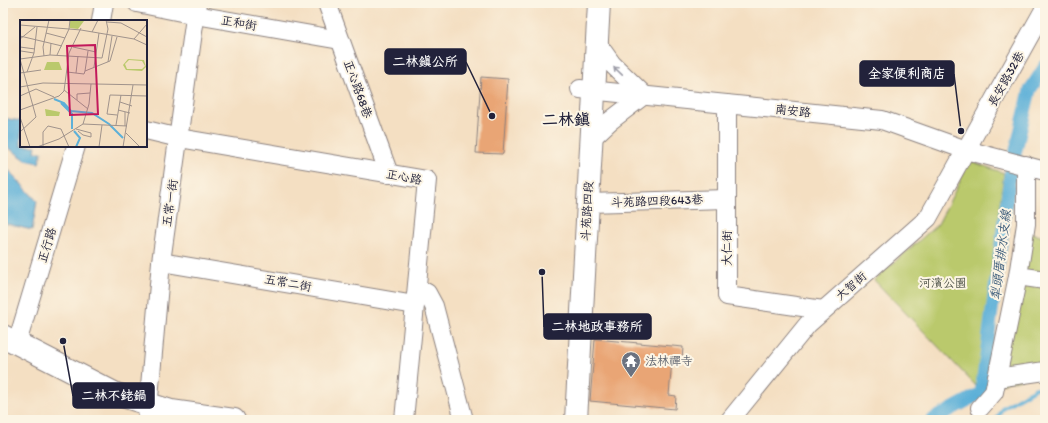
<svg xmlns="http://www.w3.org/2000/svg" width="1048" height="423" viewBox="0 0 1048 423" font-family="Itim,'LXGW WenKai TC',sans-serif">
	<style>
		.green { fill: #bac96c; stroke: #6e7654 }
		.water { fill: #5db0d8; stroke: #40698a }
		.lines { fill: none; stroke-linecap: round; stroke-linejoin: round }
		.stream { stroke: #5db0d8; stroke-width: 4 }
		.canal { stroke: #5db0d8; stroke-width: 13 }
		.building { fill: #e9a575 }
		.minor-casing { stroke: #8b807e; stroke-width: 20 }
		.major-casing { stroke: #8b807e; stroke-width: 24 }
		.minor { stroke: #fff; stroke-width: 18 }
		.major { stroke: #fff; stroke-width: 22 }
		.oneway { stroke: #9c9ca7 }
		.labels { text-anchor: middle; stroke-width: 4; stroke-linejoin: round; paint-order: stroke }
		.street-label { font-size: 12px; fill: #22223b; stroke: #fcf5e5 }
		.park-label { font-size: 12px; fill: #50544a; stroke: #fcf5e5 }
		.worship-label { font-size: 12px; fill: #5b616d; stroke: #fcf5e5; text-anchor: start }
		.water-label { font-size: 13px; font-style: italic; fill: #3a5b7a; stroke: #fcf5e5 }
		.district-label { font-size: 16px; font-weight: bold; fill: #22223b; stroke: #fcf5e5 }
		.inset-river { fill: none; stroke: #5db0d8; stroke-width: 2 }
		.inset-road { fill: none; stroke: #a0938c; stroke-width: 1 }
		.view { fill: #c2185b; fill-opacity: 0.15; stroke: #c2185b; stroke-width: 2 }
		.inset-edge { fill: none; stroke: #22223b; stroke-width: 2 }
		.leader { fill: none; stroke: #22223b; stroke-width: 1.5 }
		.callout-dot { fill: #22223b; stroke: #fcf5e5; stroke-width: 1.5 }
		.callout { fill: #22223b; stroke: #22223b; stroke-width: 1.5 }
		.callout-label { font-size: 13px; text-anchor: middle; font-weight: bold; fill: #fff }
	</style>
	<rect width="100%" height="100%" fill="#fcf5e5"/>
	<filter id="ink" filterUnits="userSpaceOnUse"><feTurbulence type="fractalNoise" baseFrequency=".025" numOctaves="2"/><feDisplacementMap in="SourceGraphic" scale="8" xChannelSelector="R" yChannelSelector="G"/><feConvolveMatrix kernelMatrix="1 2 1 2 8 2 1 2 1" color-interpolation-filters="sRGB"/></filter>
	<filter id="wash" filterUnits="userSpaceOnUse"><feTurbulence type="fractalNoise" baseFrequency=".012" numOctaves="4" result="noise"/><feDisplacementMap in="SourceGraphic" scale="16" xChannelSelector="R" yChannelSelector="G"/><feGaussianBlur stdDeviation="0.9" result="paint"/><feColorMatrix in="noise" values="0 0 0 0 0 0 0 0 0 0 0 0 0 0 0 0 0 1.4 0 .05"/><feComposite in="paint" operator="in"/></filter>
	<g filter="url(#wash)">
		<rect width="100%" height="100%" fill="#f4dfc2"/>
		<!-- green -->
		<g class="green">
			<polygon points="970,161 1004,173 977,387 874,280 938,224"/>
			<polygon points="1017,227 1045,238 1045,373 997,385"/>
		</g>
		<!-- water -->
		<g class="water">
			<polygon points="3,118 21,121 21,146 36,146 35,152 42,152 39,163 26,160 3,144"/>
			<polygon points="3,164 37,201 32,230 3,223"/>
		</g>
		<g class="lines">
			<!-- stream -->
			<polyline class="stream" points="996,420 1002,408 1036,388 1045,388"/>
			<!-- canal -->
			<polyline class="canal" points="932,420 981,393 1010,176 1030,90 1045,66"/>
		</g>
		<g id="blocks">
			<!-- building -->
			<g class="building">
				<polygon points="481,77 508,79 503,154 476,153"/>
				<polygon points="595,339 683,347 682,361 672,360 669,395 676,396 675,409 590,401"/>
			</g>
		</g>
	</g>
	<g filter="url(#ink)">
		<use href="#blocks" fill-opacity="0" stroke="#8b807e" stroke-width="1"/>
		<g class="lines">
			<!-- minor casing -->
			<g class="minor-casing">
				<g id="minor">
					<polyline points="137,3 196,15 340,40"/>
					<polyline points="327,3 389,174"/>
					<polyline points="101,21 104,3"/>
					<polyline points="580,89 882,120 966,150 1045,171"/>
					<polyline points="727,104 727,296 823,310"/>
					<polyline points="146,130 179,138 427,180 404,420"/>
					<polyline points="592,138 610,121 644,95 612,64 597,43"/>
					<polyline points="1026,165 1026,224 1018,276 1045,280"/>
					<polyline points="588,203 727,199"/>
					<polyline points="161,262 415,305"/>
					<polyline points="417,288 427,293 434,306 464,420"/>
					<polyline points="17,343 76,146"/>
					<polyline points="997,378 1045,371"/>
					<polyline points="980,408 994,392 1018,276"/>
					<polyline points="147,420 161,262 197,3"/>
					<polyline points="730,420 808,324 928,218 1045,8"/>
				</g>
			</g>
			<!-- major casing -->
			<g class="major-casing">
				<g id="major">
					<polyline points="3,336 116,394 171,411 234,420"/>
					<polyline points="576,420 599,3"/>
				</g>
			</g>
			<!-- minor -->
			<use href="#minor" class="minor"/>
			<!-- major -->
			<use href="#major" class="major"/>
		</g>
		<!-- one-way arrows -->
		<defs><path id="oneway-shaft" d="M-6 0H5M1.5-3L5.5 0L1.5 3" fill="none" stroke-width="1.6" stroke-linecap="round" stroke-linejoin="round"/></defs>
		<use class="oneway" href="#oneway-shaft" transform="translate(618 71) rotate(-136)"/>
	</g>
	<!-- icons -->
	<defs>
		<g id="temple-pin" transform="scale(1)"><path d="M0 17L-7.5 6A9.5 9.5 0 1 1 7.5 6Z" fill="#6b7280" stroke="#fcf5e5"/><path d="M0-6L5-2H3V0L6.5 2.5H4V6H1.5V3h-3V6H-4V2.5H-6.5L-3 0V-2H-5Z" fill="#fff"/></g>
	</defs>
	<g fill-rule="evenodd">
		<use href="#temple-pin" x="631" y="361"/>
	</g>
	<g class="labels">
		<!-- street labels -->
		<g class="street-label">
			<text transform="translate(239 23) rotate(10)" y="4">正和街</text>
			<text transform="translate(1006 79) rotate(-61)" y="4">長安路32巷</text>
			<text transform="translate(358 89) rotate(70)" y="4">正心路68巷</text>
			<text transform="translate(793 111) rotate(6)" y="4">南安路</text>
			<text transform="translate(404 177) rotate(11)" y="4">正心路</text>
			<text transform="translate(657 201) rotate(-2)" y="4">斗苑路四段643巷</text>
			<text transform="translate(170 203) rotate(-82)" y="4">五常一街</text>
			<text transform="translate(587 211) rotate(-87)" y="4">斗苑路四段</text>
			<text transform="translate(47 245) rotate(-73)" y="4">正行路</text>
			<text transform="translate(727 248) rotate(-90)" y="4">大仁街</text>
			<text transform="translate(288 283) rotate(10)" y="4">五常二街</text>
			<text transform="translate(851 286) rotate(-41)" y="4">大智街</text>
		</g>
		<!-- park labels -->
		<g class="park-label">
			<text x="943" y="287">河濱公園</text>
		</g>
		<!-- worship labels -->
		<g class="worship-label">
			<text x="645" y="365">法林禪寺</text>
		</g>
		<!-- water labels -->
		<g class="water-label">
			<text transform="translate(1000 255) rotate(-83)" y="5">犁頭厝排水支線</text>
		</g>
		<!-- district labels -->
		<g class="district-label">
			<text x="566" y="125">二林鎮</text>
		</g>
	</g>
	<!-- overview -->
	<g transform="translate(20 20)">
		<rect width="127" height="127" fill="#f4dfc2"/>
		<path d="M50,0L64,1L58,9L50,8ZM108,39L124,40L126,47L122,51L106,50L103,45ZM109,40L122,41L125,46L122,49H107L105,44ZM27,42H39L42,50H24ZM25,89L40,92L39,96H26Z" fill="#bac96c" fill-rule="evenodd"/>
		<path class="inset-river" d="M34,79L44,83L51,91L72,93L89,104L103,118M41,83L52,94V109M54,111L60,118L56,127"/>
		<path class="inset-road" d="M87,2L101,3L127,17M0,5L61,10L114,19L127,25M72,12L78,0M26,13L45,18M0,16L42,26M0,19L15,7M114,19L127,4M0,27L15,29M53,27L76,32M1,31L14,33M30,35L31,23M37,35L49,9L50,0M24,36L23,27L29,0M0,39L30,35L82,38L88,9L86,0M0,39L16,97L0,112M88,42L92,16M74,47L79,13M65,51L68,31M7,52L14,33L17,7M47,52L64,54L65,51L90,41L97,17M0,53L21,50M56,53L58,36M0,67L23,63L127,65M44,70L68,89M0,76L16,69L34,77M57,80V74L70,73M100,82L112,86M0,90L39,76L44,71L49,33L61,8M98,90L110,93M97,95L87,94L90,75L127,76M0,97L10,127M63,104L107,106M96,105L101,75M105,106V92M56,109L71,113V117L63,115L58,111M106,113L120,127M17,127L39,119L63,104L69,84L71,64M23,127V112L28,106L41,109L49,127M79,127L82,105M103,127L113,65"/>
		<path class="view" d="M75,25L78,94L50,95L47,26Z"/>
		<rect width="127" height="127" class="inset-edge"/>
	</g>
	<!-- callouts -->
	<path class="leader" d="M492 116L466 62M961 131L954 74M542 272L544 327M63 341L73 396"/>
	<g class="callout-dot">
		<circle cx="492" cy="116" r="4"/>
		<circle cx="961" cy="131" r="4"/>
		<circle cx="542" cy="272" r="4"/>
		<circle cx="63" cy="341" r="4"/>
	</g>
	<g class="callout">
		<rect x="385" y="49" width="81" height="25" rx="4"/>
		<rect x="860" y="61" width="94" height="25" rx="4"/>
		<rect x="544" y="314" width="107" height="25" rx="4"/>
		<rect x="73" y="383" width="81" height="25" rx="4"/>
	</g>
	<g class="callout-label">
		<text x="425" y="66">二林鎮公所</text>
		<text x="907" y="78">全家便利商店</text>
		<text x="597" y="331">二林地政事務所</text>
		<text x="114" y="400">二林不銠鍋</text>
	</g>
	<!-- margin -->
	<rect width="1048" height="423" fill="none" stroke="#fcf5e5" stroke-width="16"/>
</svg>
